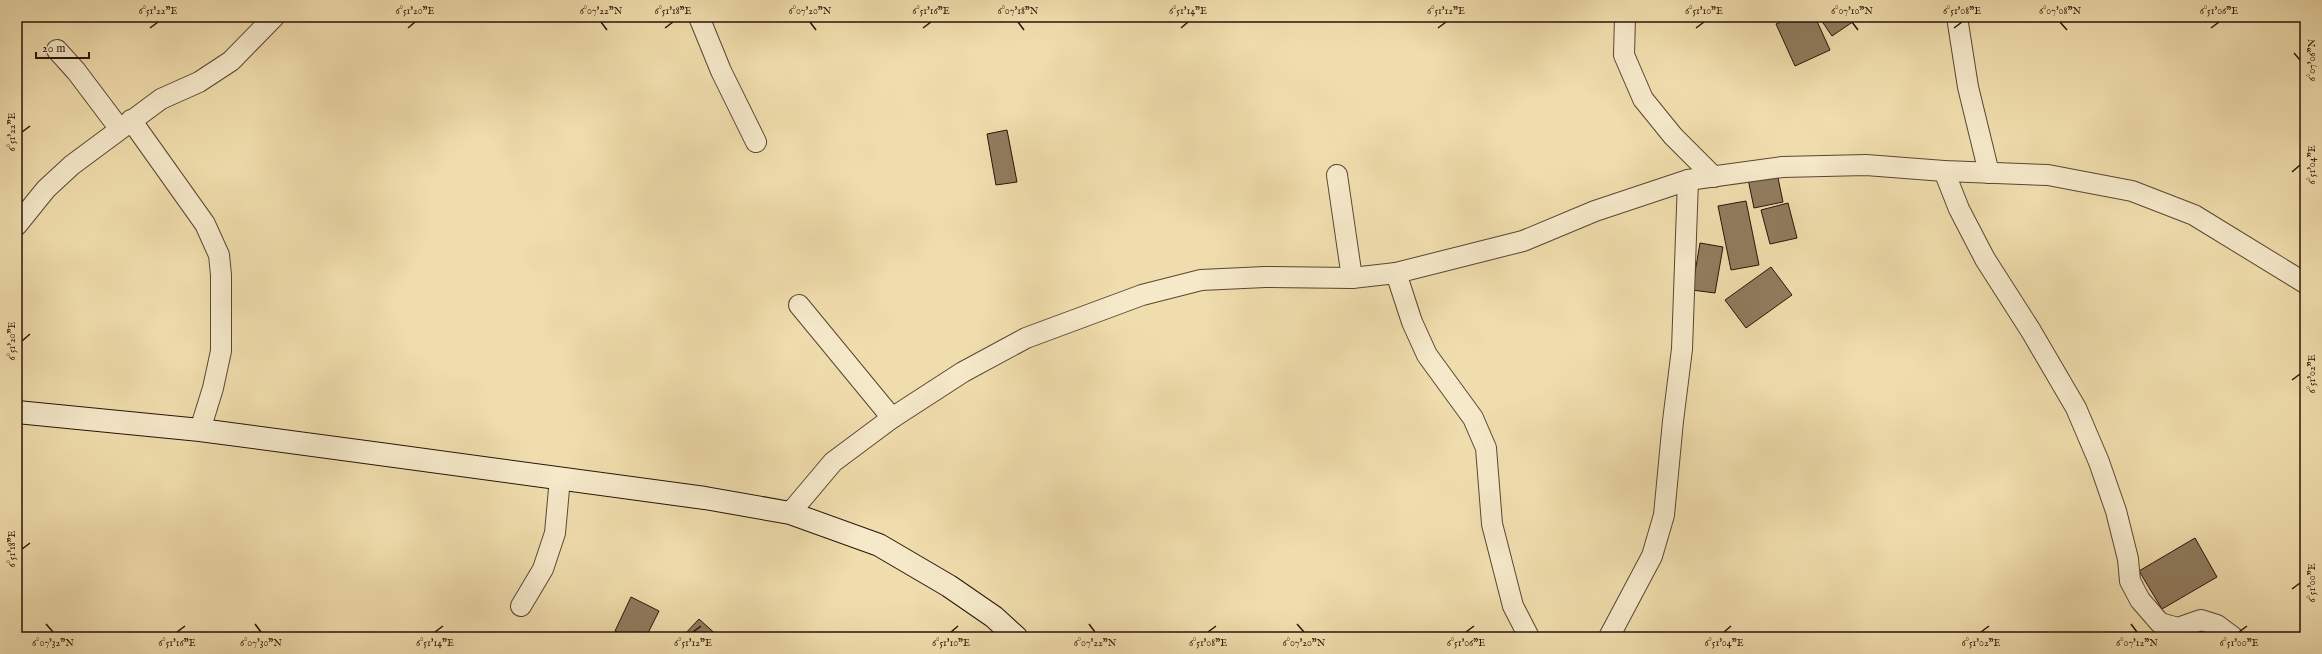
<svg xmlns="http://www.w3.org/2000/svg" width="2322" height="654" viewBox="0 0 2322 654" font-family="'IM FELL English',serif">
	<style>
		.building { fill: #907c5e; stroke: #281308 }
		.lines { fill: none; stroke-linecap: round; stroke-linejoin: round }
		.street-casing { stroke: #5a4631; stroke-width: 22 }
		.secondary-casing { stroke: #281308; stroke-width: 24 }
		.street { stroke: #f5e9ca; stroke-width: 20 }
		.secondary { stroke: #f5e9ca; stroke-width: 22 }
		.ticks { fill: none; stroke: #281308; stroke-width: 1.5 }
		.neatline { fill: none; stroke: #281308; stroke-width: 1.5 }
		.ticks-label { font-size: 10px; text-anchor: middle; fill: #281308 }
	</style>
	<rect width="100%" height="100%" fill="#f0ddad"/>
	<filter id="stains"><feTurbulence type="fractalNoise" baseFrequency=".005" numOctaves="4"/><feColorMatrix values="0 0 0 0 .2 0 0 0 0 .09 0 0 0 0 .02 0 0 0 .5 -.17"/></filter>
	<radialGradient id="worn" r=".72"><stop offset=".6" stop-color="#630" stop-opacity="0"/><stop offset="1" stop-color="#630" stop-opacity=".3"/></radialGradient>
	<!-- building -->
	<g class="building">
		<polygon points="1793,17 1815,17 1830,50 1795,66 1776,24"/>
		<polygon points="1819,17 1860,17 1832,36"/>
		<polygon points="1007,130 1017,182 996,185 987,134"/>
		<polygon points="1777,173 1783,202 1754,208 1748,179"/>
		<polygon points="1746,201 1759,265 1731,270 1718,206"/>
		<polygon points="1788,203 1797,238 1770,244 1761,210"/>
		<polygon points="1700,243 1723,247 1715,293 1692,290"/>
		<polygon points="1771,267 1792,295 1746,328 1725,300"/>
		<polygon points="2195,538 2217,577 2162,609 2139,571"/>
		<polygon points="631,597 659,611 646,637 628,637 615,631"/>
		<polygon points="699,619 719,637 685,637 683,636"/>
	</g>
	<g class="lines">
		<!-- street casing -->
		<g class="street-casing">
			<g id="street">
				<polyline points="699,17 721,71 756,142"/>
				<polyline points="1625,17 1624,55 1643,99 1673,136 1714,177"/>
				<polyline points="1957,17 1968,87 1989,173"/>
				<polyline points="57,50 76,71 119,128"/>
				<polyline points="131,120 205,224 219,255 221,275 221,351 213,388 200,430"/>
				<polyline points="1944,171 1959,209 1985,259 2031,331 2076,408 2099,462 2116,511 2128,559 2130,581 2140,600 2160,623 2178,628 2201,620 2217,625 2233,637"/>
				<polyline points="1337,175 1352,278"/>
				<polyline points="17,225 46,189 72,165 161,99 199,82 231,61 274,17"/>
				<polyline points="1396,273 1412,322 1427,355 1473,418 1486,448 1492,524 1513,606 1529,637"/>
				<polyline points="799,305 892,418"/>
				<polyline points="790,513 833,462 892,418 963,372 1026,338 1142,295 1201,280 1265,277 1352,278 1396,273 1523,241 1595,211 1688,180 1782,167 1866,165 1944,171 2048,175 2132,191 2194,215 2305,283"/>
				<polyline points="521,606 543,569 555,533 560,478"/>
				<polyline points="1609,637 1652,556 1664,515 1673,421 1682,349 1688,180"/>
			</g>
		</g>
		<!-- secondary casing -->
		<g class="secondary-casing">
			<polyline id="secondary" points="17,412 200,430 380,454 705,498 790,513 879,545 949,586 994,617 1016,637"/>
		</g>
		<!-- street -->
		<use href="#street" class="street"/>
		<!-- secondary -->
		<use href="#secondary" class="secondary"/>
	</g>
	<!-- ticks -->
	<path class="ticks" d="M601,22L607,30M810,22L816,30M1018,22L1024,30M1852,22L1858,30M2060,22L2067,30M150,28L158,22M408,28L415,22M665,28L673,22M923,28L931,22M1181,28L1188,22M1438,28L1446,22M1696,28L1704,22M1954,28L1962,22M2211,28L2219,22M2294,53L2300,60M22,132L30,126M2292,172L2300,165M22,341L30,334M2292,380L2300,374M22,549L30,543M2292,589L2300,583M46,624L53,632M255,624L261,632M1089,624L1095,632M1297,624L1304,632M2131,624L2137,632M177,632L185,626M435,632L443,626M693,632L701,626M951,632L958,626M1208,632L1216,626M1466,632L1474,626M1724,632L1731,626M1981,632L1989,626M2239,632L2247,626"/>
	<!-- margin -->
	<rect width="2322" height="654" fill="none" stroke="#f0ddad" stroke-width="44"/>
	<!-- scale -->
	<path d="M36 52v6h53v-6" fill="none" stroke="#281308" stroke-width="2"/>
	<text x="42" y="52" font-size="12" fill="#281308" stroke="#f5e9ca" stroke-width="3" paint-order="stroke">20 m</text>
	<rect x="22" y="22" width="2278" height="610" class="neatline"/>
	<g class="ticks-label">
		<text x="158" y="14">6°51'22"E</text>
		<text x="415" y="14">6°51'20"E</text>
		<text x="601" y="14">6°07'22"N</text>
		<text x="673" y="14">6°51'18"E</text>
		<text x="810" y="14">6°07'20"N</text>
		<text x="931" y="14">6°51'16"E</text>
		<text x="1018" y="14">6°07'18"N</text>
		<text x="1188" y="14">6°51'14"E</text>
		<text x="1446" y="14">6°51'12"E</text>
		<text x="1704" y="14">6°51'10"E</text>
		<text x="1852" y="14">6°07'10"N</text>
		<text x="1962" y="14">6°51'08"E</text>
		<text x="2060" y="14">6°07'08"N</text>
		<text x="2219" y="14">6°51'06"E</text>
		<text transform="translate(2311 60) rotate(-90)" y="4">6°07'06"N</text>
		<text transform="translate(11 132) rotate(-90)" y="4">6°51'22"E</text>
		<text transform="translate(2311 165) rotate(-90)" y="4">6°51'04"E</text>
		<text transform="translate(11 341) rotate(-90)" y="4">6°51'20"E</text>
		<text transform="translate(2311 374) rotate(-90)" y="4">6°51'02"E</text>
		<text transform="translate(11 549) rotate(-90)" y="4">6°51'18"E</text>
		<text transform="translate(2311 583) rotate(-90)" y="4">6°51'00"E</text>
		<text x="53" y="646">6°07'32"N</text>
		<text x="177" y="646">6°51'16"E</text>
		<text x="261" y="646">6°07'30"N</text>
		<text x="435" y="646">6°51'14"E</text>
		<text x="693" y="646">6°51'12"E</text>
		<text x="951" y="646">6°51'10"E</text>
		<text x="1095" y="646">6°07'22"N</text>
		<text x="1208" y="646">6°51'08"E</text>
		<text x="1304" y="646">6°07'20"N</text>
		<text x="1466" y="646">6°51'06"E</text>
		<text x="1724" y="646">6°51'04"E</text>
		<text x="1981" y="646">6°51'02"E</text>
		<text x="2137" y="646">6°07'12"N</text>
		<text x="2239" y="646">6°51'00"E</text>
	</g>
	<rect width="100%" height="100%" filter="url(#stains)"/>
	<rect width="100%" height="100%" fill="url(#worn)"/>
</svg>
